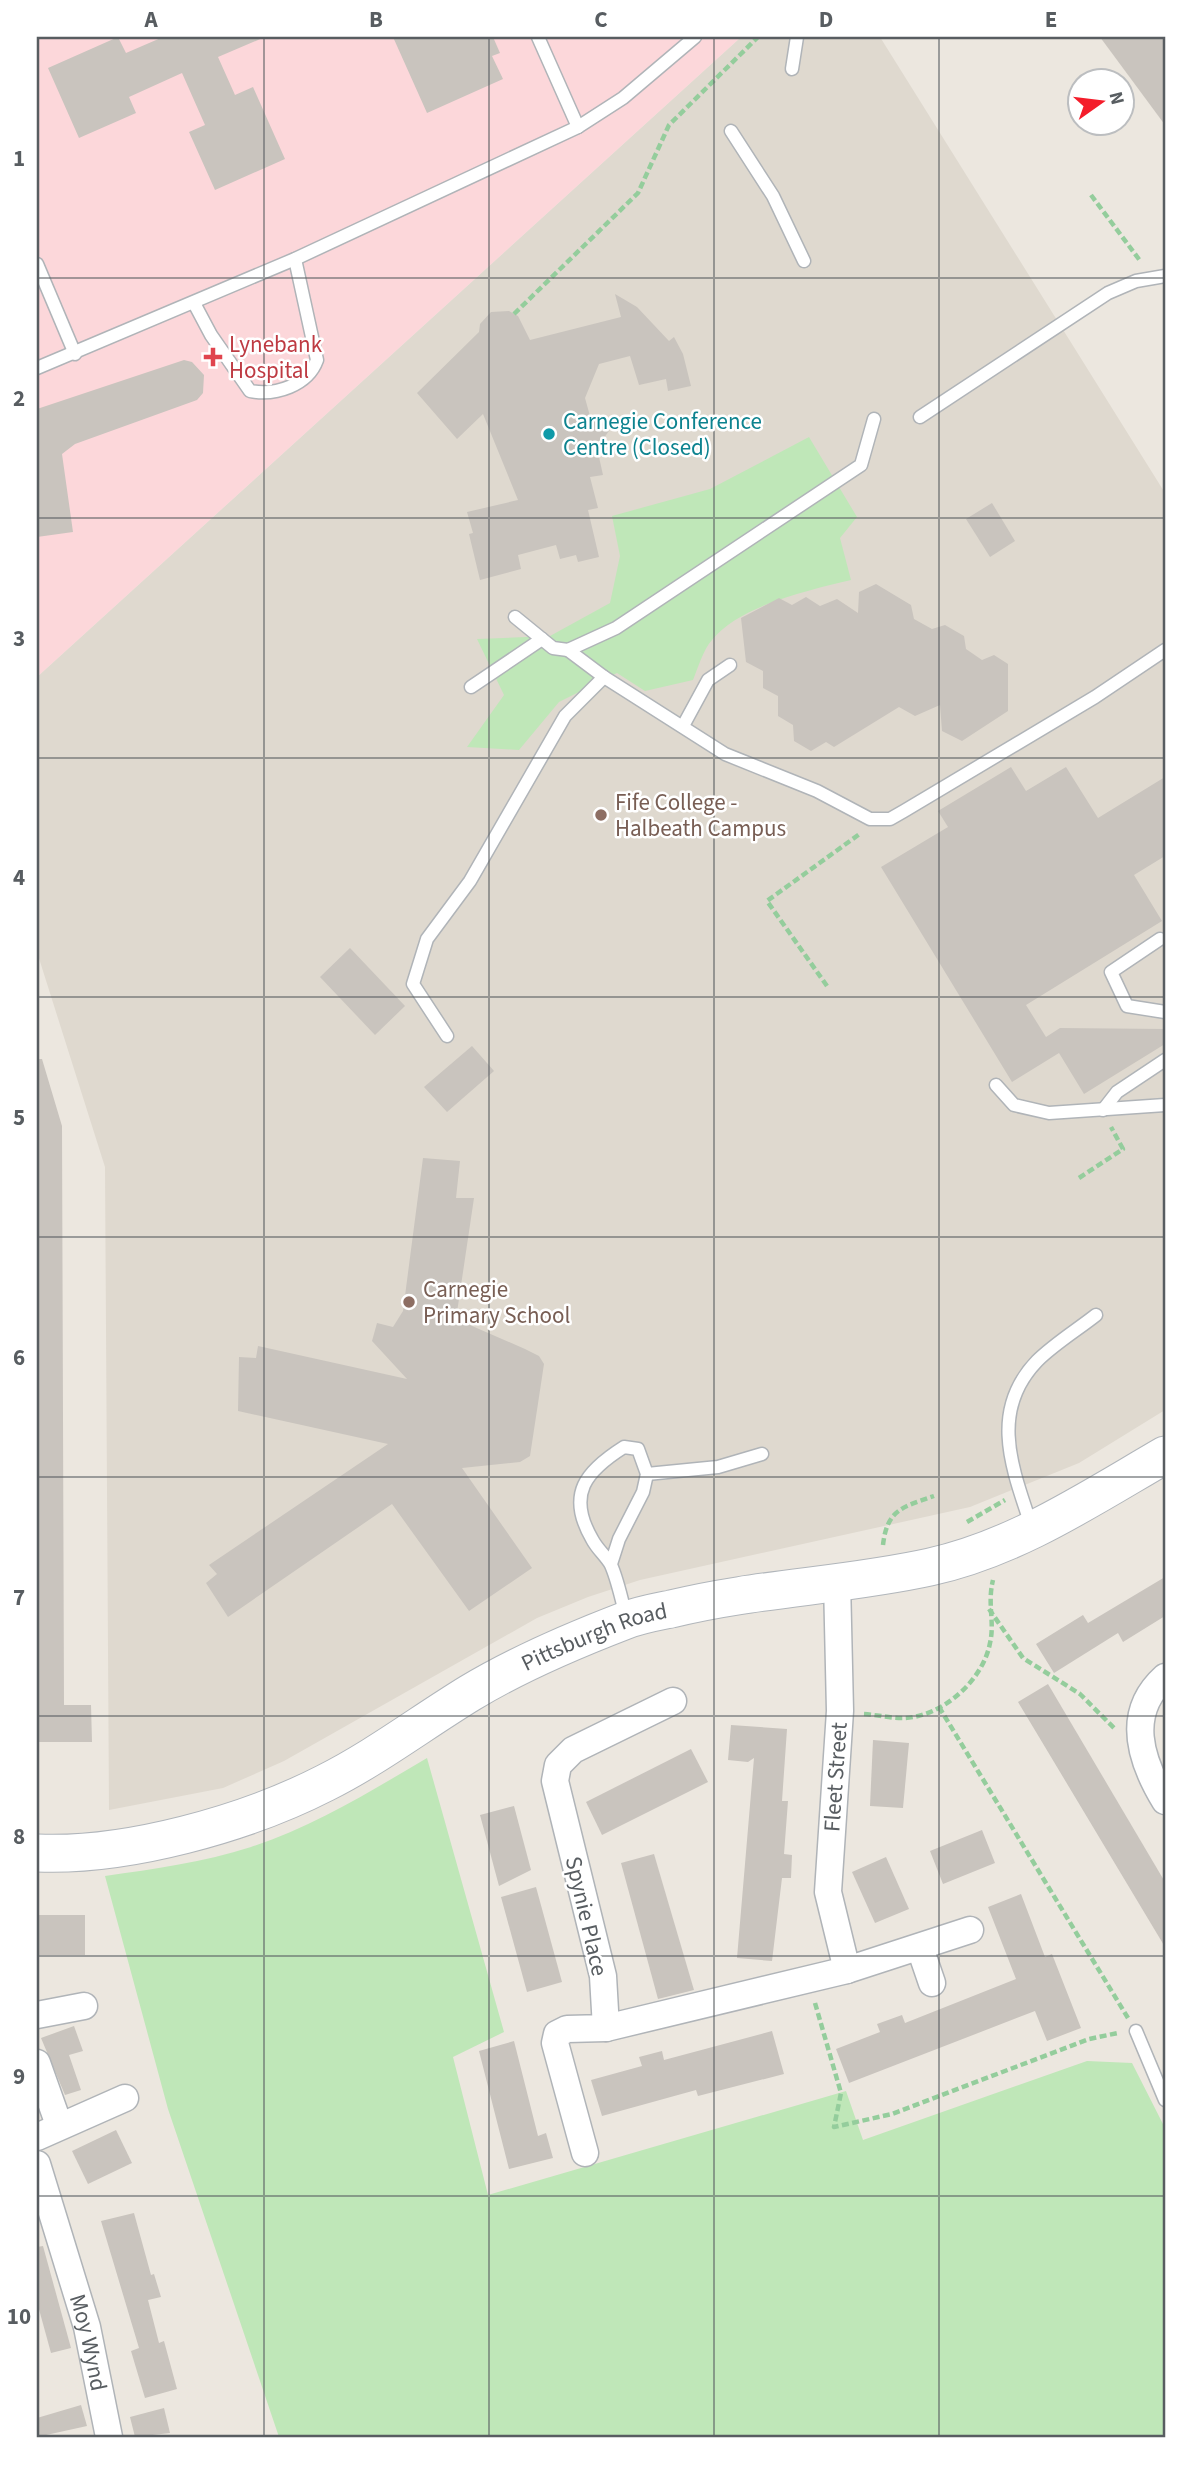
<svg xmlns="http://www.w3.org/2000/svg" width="1202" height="2474" viewBox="0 0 1202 2474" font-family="'Source Sans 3',sans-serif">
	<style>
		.education { fill: #dfd9cf }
		.medical { fill: #fcd7da }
		.green { fill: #bfe7b8 }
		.building { fill: #c9c4be }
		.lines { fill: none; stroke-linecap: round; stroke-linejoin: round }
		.lane-casing { stroke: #b0b4b8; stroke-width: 15 }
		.street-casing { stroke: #b0b4b8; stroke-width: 29 }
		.secondary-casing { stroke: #b1b6bb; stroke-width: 39 }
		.path { stroke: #94cd9c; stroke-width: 4.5; stroke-dasharray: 7 3.5; stroke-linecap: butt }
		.lane { stroke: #fff; stroke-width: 12 }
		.street { stroke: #fff; stroke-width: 26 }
		.secondary { stroke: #fff; stroke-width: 37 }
		.grid { fill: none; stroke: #585d61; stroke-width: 2; stroke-opacity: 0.55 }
		.health-dot { fill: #e0444e; stroke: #fff; stroke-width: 2.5 }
		.culture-dot { fill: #0f9aa8; stroke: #fff; stroke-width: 2.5 }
		.education-dot { fill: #8d6e63; stroke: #fff; stroke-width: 2.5 }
		.labels { text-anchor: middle; stroke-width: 5; stroke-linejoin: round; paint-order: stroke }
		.health-label { font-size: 23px; fill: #be3a42; stroke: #fff; text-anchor: start }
		.culture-label { font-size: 23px; fill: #0d838f; stroke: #fff; text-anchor: start }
		.education-label { font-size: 23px; fill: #785e54; stroke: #fff; text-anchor: start }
		.street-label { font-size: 23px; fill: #585d61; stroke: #fff }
		.neatline { fill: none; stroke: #585d61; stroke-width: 2.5 }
		.grid-label { font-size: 23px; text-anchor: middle; font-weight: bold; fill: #585d61 }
	</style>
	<rect width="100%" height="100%" fill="#ece7df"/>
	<!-- education -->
	<polygon class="education" points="741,37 880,37 1165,493 1165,1410 1079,1463 970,1507 640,1580 588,1597 537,1618 284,1761 223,1788 109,1810 105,1167 37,952 37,677"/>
	<!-- medical -->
	<polygon class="medical" points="37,37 741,37 37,677"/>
	<!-- green -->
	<g class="green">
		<path d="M809,437L857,517L840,538L851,580C810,590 740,605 712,640C703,650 698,668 693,680L645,691L617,673L559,702L519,750L467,747L504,695L477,639L550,636L610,603L620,556L612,516L710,489Z"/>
		<path d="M427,1758L504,2032L453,2057L488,2195L846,2091L863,2140L1087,2061L1132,2063L1165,2128V2434L1157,2437H279L168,2109L105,1876C154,1869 204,1862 251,1847C313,1827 371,1791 427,1758Z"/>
	</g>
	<!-- building -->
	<g class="building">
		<polygon points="118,37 126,53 163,37 265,37 218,57 235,95 253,87 285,159 215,190 189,132 205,125 182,73 129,97 136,113 79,138 48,68"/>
		<polygon points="393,37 493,37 500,53 492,56 503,79 427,113"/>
		<polygon points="1100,37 1165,37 1165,125"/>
		<polygon points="615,294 637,307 669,341 674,337 683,354 691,386 668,391 666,379 639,385 630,356 599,364 585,398 590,416 611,428 597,448 603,475 590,477 598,508 588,510 599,557 578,562 576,555 560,559 556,545 518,555 521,569 480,580 469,534 473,533 467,512 518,500 483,414 457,439 417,393 479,332 480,324 491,312 509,311 518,316 530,340 621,317"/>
		<polygon points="184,360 192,362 204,375 203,393 197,400 75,444 62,454 73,532 37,537 37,409"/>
		<polygon points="992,503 1015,541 990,557 966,519"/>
		<polygon points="876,584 911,605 914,619 932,629 945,625 964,636 966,649 982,660 994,655 1008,664 1008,711 962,741 942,731 940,705 915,716 899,707 834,747 826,742 811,751 794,741 793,725 778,716 778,696 763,688 763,671 746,662 741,618 779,598 792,605 806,597 820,606 837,599 858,613 859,592"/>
		<polygon points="1011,767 1026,791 1066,767 1098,818 1165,777 1165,856 1134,875 1162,921 1026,1005 1046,1037 1060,1028 1165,1029 1165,1044 1084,1094 1059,1053 1012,1082 881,867 948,827 938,811"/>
		<polygon points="350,948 405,1006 375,1035 320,977"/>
		<polygon points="472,1046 494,1071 447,1112 424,1087"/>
		<polygon points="37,1059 42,1059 62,1126 64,1705 91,1705 92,1742 37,1742"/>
		<polygon points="423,1158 460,1161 456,1198 474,1198 456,1319 525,1349 539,1356 544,1364 530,1456 520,1462 462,1468 532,1568 469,1611 392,1504 228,1617 206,1583 217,1574 209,1565 388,1444 238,1411 239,1357 256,1358 258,1346 407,1379 372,1341 377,1323 393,1327 403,1311"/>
		<polygon points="1165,1577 1165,1616 1123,1642 1118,1633 1054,1673 1036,1644 1083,1615 1088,1623"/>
		<polygon points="1048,1684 1165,1882 1165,1947 1018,1702"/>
		<polygon points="731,1725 787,1729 782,1801 788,1801 784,1854 792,1855 791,1878 782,1878 772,1961 737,1958 754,1758 748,1762 728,1760"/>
		<polygon points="873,1740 909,1743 903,1808 870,1806"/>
		<polygon points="691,1749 708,1782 602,1835 586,1802"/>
		<polygon points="514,1806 531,1870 499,1886 480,1815"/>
		<polygon points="982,1830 995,1863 943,1884 930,1851"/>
		<polygon points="654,1854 694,1990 658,1999 621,1863"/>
		<polygon points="886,1857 909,1909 875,1923 852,1872"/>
		<polygon points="536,1887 562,1982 527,1992 501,1897"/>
		<polygon points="1021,1894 1045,1957 1052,1954 1081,2028 1047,2041 1035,2011 849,2083 836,2049 880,2032 877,2024 902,2015 905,2023 1016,1979 988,1907"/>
		<rect x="37" y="1915" width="48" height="40"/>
		<polygon points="74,2026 83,2051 69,2055 81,2090 65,2095 41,2038"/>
		<polygon points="772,2031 784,2074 698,2096 696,2090 602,2116 591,2080 642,2066 639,2057 662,2051 664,2060"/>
		<polygon points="514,2041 538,2136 546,2133 553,2158 509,2169 479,2051"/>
		<polygon points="116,2130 132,2163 88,2184 72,2151"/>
		<polygon points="134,2213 151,2275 154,2274 161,2297 148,2300 159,2343 164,2341 177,2389 145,2398 131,2351 139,2348 101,2221"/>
		<polygon points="43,2246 71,2348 51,2353 37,2302 37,2247"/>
		<polygon points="81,2405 87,2426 37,2437 37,2418"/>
		<polygon points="164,2408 170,2433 135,2437 130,2417"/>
	</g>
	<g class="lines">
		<!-- lane casing -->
		<g class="lane-casing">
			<g id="lane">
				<polyline points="538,37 578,127"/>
				<polyline points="792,69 797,37"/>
				<polyline points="731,131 773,196 804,261"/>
				<polyline points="37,264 75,354"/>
				<path d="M194,303L211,335L250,391C276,396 308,385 317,360L295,259"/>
				<polyline points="37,368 295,259 578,127 623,98 695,37"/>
				<polyline points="920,417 1108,293 1136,281 1165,276"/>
				<polyline points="515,617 553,648 568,650 616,628 861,465 874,419"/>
				<polyline points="568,650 604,677 725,754 817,791 870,819 890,819 904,811 1095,697 1165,650"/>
				<polyline points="471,687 542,639"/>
				<polyline points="683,726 708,680 730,665"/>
				<polyline points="1160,939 1111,972 1127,1006 1165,1012"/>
				<polyline points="447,1036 413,984 427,939 470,881 565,716 604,677"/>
				<polyline points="996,1085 1014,1105 1049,1113 1165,1105"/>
				<polyline points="1103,1110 1117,1092 1165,1060"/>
				<polyline points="647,1474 718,1467 762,1454"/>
				<path d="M1032,1528C1013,1470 988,1412 1037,1361C1054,1344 1077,1330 1096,1315"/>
				<path d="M611,1564L619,1539L643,1492L647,1474L638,1449L624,1447C586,1471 566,1494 592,1539C597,1549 606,1556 611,1565C618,1581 622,1601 626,1617"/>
				<polyline points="1136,2031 1165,2100"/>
			</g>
		</g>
		<!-- street casing -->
		<g class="street-casing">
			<g id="street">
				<polyline points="837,1581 840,1711 828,1892 847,1970 970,1930"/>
				<path d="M1165,1677C1125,1713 1140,1760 1165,1801"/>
				<polyline points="920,1948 932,1983"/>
				<polyline points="37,2015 84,2006"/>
				<polyline points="606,2028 847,1970"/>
				<polyline points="37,2063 59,2125"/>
				<polyline points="37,2137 125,2098"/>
				<polyline points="585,2153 555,2043 557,2034 567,2029 606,2028 603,1976 555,1781 558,1765 573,1750 673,1701"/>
				<path id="s1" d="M37,2164L87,2327L109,2437"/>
			</g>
		</g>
		<!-- secondary casing -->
		<g class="secondary-casing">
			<g id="secondary">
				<path id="s2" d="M37,1853C126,1857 245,1824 325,1783C375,1758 421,1723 470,1693C518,1664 572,1641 624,1621C639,1615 656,1612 671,1609C756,1588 844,1586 930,1567C1016,1548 1089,1499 1165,1455"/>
			</g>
		</g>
		<!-- path -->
		<g class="path">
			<polyline points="1091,195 1141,262"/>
			<polyline points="514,314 638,193 669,125 758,37"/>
			<polyline points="827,986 767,901 861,833"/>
			<polyline points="1079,1178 1123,1149 1111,1127"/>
			<polyline points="967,1522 1005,1500"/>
			<path d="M883,1545C887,1509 903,1507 934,1496"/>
			<polyline points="989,1609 1023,1658 1080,1694 1115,1729"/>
			<polyline points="939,1707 1128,2018"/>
			<path d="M864,1714C877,1715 890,1718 902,1718C941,1718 983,1681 990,1643C995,1622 987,1604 993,1580"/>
			<polyline points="815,2003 841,2093 834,2127 892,2114 1089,2039 1118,2033"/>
		</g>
		<!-- lane -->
		<use href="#lane" class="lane"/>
		<!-- street -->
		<use href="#street" class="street"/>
		<!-- secondary -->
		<use href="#secondary" class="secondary"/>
	</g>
	<!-- grid -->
	<path class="grid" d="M264,37V2437M489,37V2437M714,37V2437M939,37V2437M37,278H1165M37,518H1165M37,758H1165M37,997H1165M37,1237H1165M37,1477H1165M37,1716H1165M37,1956H1165M37,2196H1165"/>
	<!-- markers -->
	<path class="health-dot" d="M209.5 346.5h7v7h7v7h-7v7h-7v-7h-7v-7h7z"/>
	<circle class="culture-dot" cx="549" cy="434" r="7"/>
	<g class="education-dot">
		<circle cx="601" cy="815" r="7"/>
		<circle cx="409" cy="1302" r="7"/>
	</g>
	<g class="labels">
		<!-- health labels -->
		<g class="health-label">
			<text x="229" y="352">Lynebank<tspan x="229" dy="26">Hospital</tspan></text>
		</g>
		<!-- culture labels -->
		<g class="culture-label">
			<text x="563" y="429">Carnegie Conference<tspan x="563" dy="26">Centre (Closed)</tspan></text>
		</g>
		<!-- education labels -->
		<g class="education-label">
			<text x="615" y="810">Fife College -<tspan x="615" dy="26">Halbeath Campus</tspan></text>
			<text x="423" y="1297">Carnegie<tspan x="423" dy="26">Primary School</tspan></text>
		</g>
		<!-- street labels -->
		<g class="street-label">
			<text dy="8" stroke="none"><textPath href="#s2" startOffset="607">Pittsburgh Road</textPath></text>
			<text transform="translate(835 1777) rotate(-86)" y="8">Fleet Street</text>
			<text transform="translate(587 1916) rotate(77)" y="8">Spynie Place</text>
			<text dy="8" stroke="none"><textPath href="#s1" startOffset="186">Moy Wynd</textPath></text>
		</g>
	</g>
	<!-- border -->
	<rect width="1202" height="2474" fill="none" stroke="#ffffff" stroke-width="77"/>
	<!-- north arrow -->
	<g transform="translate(1101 102) rotate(76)"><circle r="33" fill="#ffffff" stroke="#bcbec0" stroke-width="2"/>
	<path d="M0-5L12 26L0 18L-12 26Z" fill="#f41d2b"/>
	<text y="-10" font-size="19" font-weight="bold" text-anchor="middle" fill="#585d61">N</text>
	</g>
	<rect x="38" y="38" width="1126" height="2398" class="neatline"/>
	<g class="grid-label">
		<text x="151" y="27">A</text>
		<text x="376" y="27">B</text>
		<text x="601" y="27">C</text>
		<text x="826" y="27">D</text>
		<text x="1051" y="27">E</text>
		<text x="19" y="166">1</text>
		<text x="19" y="406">2</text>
		<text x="19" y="646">3</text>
		<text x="19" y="885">4</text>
		<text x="19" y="1125">5</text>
		<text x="19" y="1365">6</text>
		<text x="19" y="1605">7</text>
		<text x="19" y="1844">8</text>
		<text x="19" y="2084">9</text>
		<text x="19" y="2324">10</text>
	</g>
</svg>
